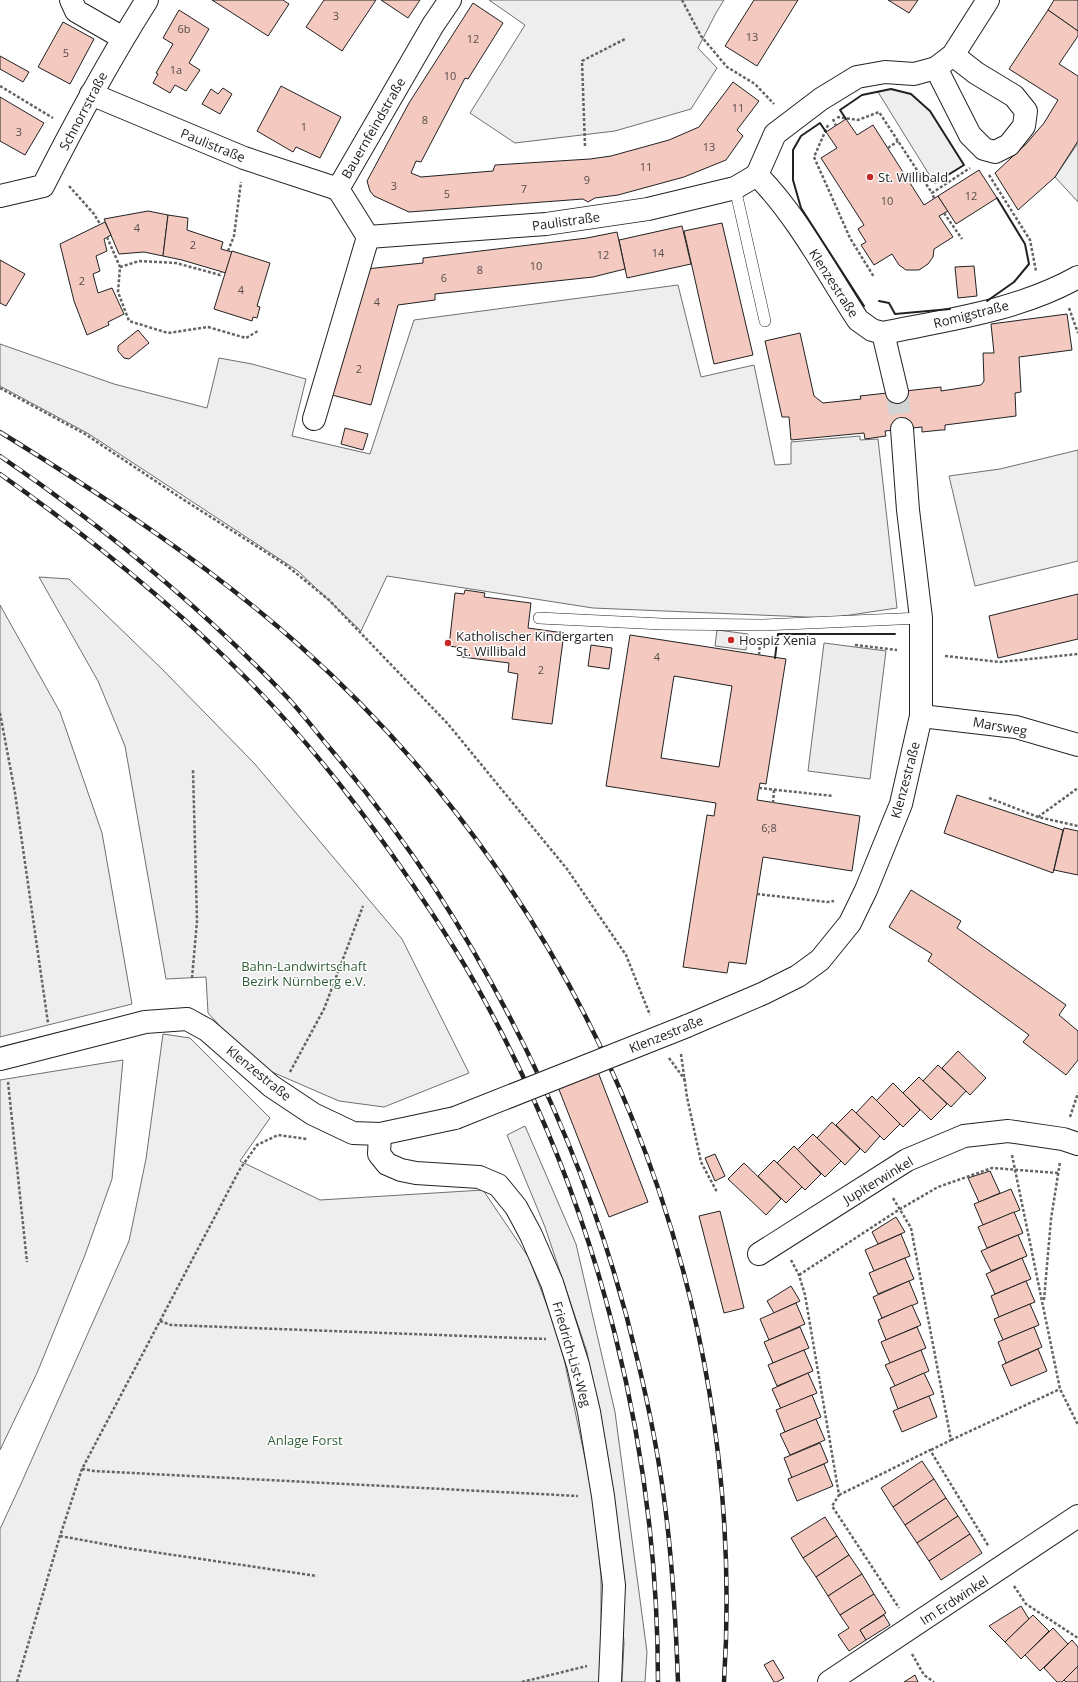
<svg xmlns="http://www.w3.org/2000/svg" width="1078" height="1682" viewBox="0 0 1078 1682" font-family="'Open Sans',sans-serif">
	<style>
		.green { fill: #eee; stroke: #6f6f6f }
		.parking { fill: #ededed; stroke: #6f6f6f }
		.building { fill: #f3c9c0; stroke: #222; fill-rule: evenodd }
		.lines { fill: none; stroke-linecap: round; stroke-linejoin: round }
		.street-tunnel { stroke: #d3d3d3; stroke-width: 22; stroke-dasharray: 22 11; stroke-linecap: butt }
		.lane-casing { stroke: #222; stroke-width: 12 }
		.street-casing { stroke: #222; stroke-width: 24 }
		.path { stroke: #646464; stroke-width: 2.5; stroke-dasharray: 3 2; stroke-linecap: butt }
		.lane { stroke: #fff; stroke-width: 11 }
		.street { stroke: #fff; stroke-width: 22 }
		.rail-casing { stroke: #222; stroke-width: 4.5 }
		.rail { stroke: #fff; stroke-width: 3; stroke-dasharray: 9; stroke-linecap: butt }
		.street-bridge-casing { stroke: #222; stroke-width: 24; stroke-linecap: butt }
		.street-bridge { stroke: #fff; stroke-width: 22 }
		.wall { stroke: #222; stroke-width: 2 }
		.poi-dot { fill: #c62828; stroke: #fff; stroke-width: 1.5 }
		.labels { text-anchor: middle; stroke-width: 3; stroke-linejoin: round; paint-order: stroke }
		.number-label { font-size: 11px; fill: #564c4a }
		.street-label { font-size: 13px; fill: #222; stroke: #fff }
		.poi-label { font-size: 13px; fill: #222; stroke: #fff; text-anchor: start }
		.park-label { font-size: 13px; fill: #2f5e38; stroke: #fff }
	</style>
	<rect width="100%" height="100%" fill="#fff"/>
	<!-- green -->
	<g class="green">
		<polygon points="489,0 724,0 716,13 698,48 717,68 691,109 615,131 515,143 470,113 525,25"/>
		<polygon points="891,89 911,94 930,111 964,165 935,184 878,92"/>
		<polygon points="1078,143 1078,202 1055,177"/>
		<polygon points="678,285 701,377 754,365 775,465 791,464 791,442 860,436 860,440 878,439 897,608 830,618 593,608 387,576 361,631 298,571 89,434 0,386 0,344 114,384 207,408 219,358 252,364 306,379 292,436 370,454 414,320"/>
		<polygon points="1078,450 1078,561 975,586 949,476 1000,469"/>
		<polygon points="39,577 69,579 162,669 254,763 402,939 469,1073 384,1107 339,1101 256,1065 208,1013 206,977 166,979 125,746 98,681"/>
		<polygon points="0,605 60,712 102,833 132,1004 0,1037"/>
		<polygon points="163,1034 190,1038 270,1118 240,1161 320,1200 483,1190 529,1258 560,1340 593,1496 601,1576 601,1682 0,1682 0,1529 20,1486 129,1241 146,1159"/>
		<polygon points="123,1060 112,1179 85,1255 37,1373 0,1450 0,1080"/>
		<polygon points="525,1126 576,1244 615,1412 647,1652 645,1682 622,1682 624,1643 616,1522 587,1352 545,1227 507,1135"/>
	</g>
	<!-- parking -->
	<g class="parking">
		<polygon points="717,630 748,634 746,650 715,646"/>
		<polygon points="824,643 886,651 870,779 808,771"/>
	</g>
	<!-- building -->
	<g class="building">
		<polygon points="212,0 283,0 289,4 268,36"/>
		<polygon points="324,0 376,0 342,51 306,27"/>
		<polygon points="381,0 420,0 408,18"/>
		<polygon points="754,0 798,0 757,66 725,46"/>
		<polygon points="888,0 918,0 909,13"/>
		<polygon points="1054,0 1078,0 1078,31 1048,10"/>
		<polygon points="473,3 503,23 468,79 465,78 421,162 416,161 411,173 421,177 493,171 495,165 590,159 611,156 669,140 699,127 733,82 759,101 737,130 743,136 726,160 684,177 618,195 595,198 588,202 583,199 409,212 374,196 370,191 367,181 409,103"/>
		<polygon points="179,10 209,29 189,63 200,70 186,91 175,85 170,93 153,83 158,74 156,73 173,44 163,38"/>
		<polygon points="1048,10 1078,31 1078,36 1059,64 1078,76 1078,141 1055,177 1018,210 995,173 1026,144 1044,123 1058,100 1009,69"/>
		<polygon points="63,22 94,39 70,84 38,67"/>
		<polygon points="0,56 29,72 23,82 0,69"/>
		<polygon points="281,86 341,117 320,158 296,147 293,152 257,131"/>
		<polygon points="223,88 232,94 220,114 202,104 211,89 218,94"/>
		<polygon points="0,97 44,123 25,155 0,141"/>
		<polygon points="846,119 857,135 873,125 924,205 938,196 948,211 939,216 953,237 934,249 933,257 928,264 919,270 906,270 899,265 892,254 874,265 861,245 866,242 858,229 864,225 821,158 837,148 826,132"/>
		<polygon points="979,170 997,198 956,224 938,196"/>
		<polygon points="148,211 168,215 163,256 144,252 119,254 104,219"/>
		<polygon points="168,215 188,218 187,230 223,242 221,249 232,252 226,273 182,260 163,256"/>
		<polygon points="105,222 111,235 104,239 107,251 96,256 100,271 93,274 98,293 112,288 124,314 108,322 109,325 87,335 74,301 60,244"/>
		<polygon points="722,223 753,355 714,364 684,231"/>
		<polygon points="682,226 691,264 627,278 619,240"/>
		<polygon points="617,232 625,269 593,277 435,294 435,300 398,305 371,405 332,395 366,269 423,263 423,258 587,238"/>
		<polygon points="232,251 270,263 257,306 260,307 257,318 253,317 252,321 214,309"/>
		<polygon points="0,260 25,274 6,306 0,303"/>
		<polygon points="974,266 977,296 958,298 955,267"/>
		<polygon points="1067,314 1072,350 1019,357 1021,392 1015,393 1016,416 945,425 945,430 941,430 922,432 922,427 885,431 886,436 865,439 864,433 791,440 789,417 782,417 765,341 800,333 814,396 823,403 861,399 860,396 941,387 941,391 981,385 984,381 983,353 994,353 991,324"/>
		<polygon points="138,330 149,343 129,359 124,358 118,351 118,346"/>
		<polygon points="345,428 368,434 363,450 341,444"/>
		<polygon points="465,590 485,593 484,597 531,603 528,628 564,633 552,724 512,719 518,674 508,672 509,663 462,657 463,648 449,646 455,593 464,594"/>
		<polygon points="1078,594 1078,639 998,658 989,616"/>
		<path d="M630,635L786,659L766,784L760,783L757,800L860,816L852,871L763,857L746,964L729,962L727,973L683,967L707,815L714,816L716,803L606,786ZM674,676L732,686L719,767L661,758Z"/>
		<polygon points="591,645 612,648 609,669 588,666"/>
		<polygon points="957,795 1063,830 1053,873 944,833"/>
		<polygon points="1064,828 1078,831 1078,875 1054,870"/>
		<polygon points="911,890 961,921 957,928 1066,1005 1059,1015 1078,1031 1078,1060 1066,1075 1023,1042 1029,1035 928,961 932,954 889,927"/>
		<polygon points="958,1051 986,1078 970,1095 942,1068"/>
		<polygon points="938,1065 966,1091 951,1107 923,1081"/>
		<polygon points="598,1072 648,1202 609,1217 558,1087"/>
		<polygon points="919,1077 947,1104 931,1120 903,1093"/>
		<polygon points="893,1083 920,1110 903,1127 876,1101"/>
		<polygon points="872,1096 900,1124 884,1140 856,1113"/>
		<polygon points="852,1109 880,1136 865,1153 836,1125"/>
		<polygon points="832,1122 860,1149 845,1165 817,1138"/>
		<polygon points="813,1134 841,1161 825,1177 797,1150"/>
		<polygon points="794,1146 821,1174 805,1190 777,1163"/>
		<polygon points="715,1154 725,1176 715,1181 705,1158"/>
		<polygon points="774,1160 802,1187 786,1203 758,1176"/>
		<polygon points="744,1163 781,1199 766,1215 728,1179"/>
		<polygon points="990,1171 1000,1193 979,1202 968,1178"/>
		<polygon points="1011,1189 1020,1210 983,1225 974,1204"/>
		<polygon points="720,1211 744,1308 724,1313 699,1216"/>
		<polygon points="1014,1212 1023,1233 987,1248 978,1227"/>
		<polygon points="896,1217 905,1232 878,1244 872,1232"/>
		<polygon points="901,1234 910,1256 874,1271 865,1250"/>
		<polygon points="1018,1235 1027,1256 991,1271 981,1251"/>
		<polygon points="905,1258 914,1279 878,1294 869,1273"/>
		<polygon points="1022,1258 1031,1279 995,1294 986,1274"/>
		<polygon points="909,1281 918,1303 882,1318 873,1297"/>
		<polygon points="1026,1281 1035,1302 999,1317 991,1296"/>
		<polygon points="791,1286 800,1301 774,1313 767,1301"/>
		<polygon points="796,1303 805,1324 769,1340 760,1319"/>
		<polygon points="1030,1304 1039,1325 1003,1340 994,1319"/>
		<polygon points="912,1305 921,1325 886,1340 878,1320"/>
		<polygon points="800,1327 809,1348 773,1363 764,1342"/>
		<polygon points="917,1327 926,1348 890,1363 881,1342"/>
		<polygon points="1034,1327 1042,1347 1006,1363 998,1342"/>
		<polygon points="1038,1349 1047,1371 1011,1386 1002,1365"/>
		<polygon points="804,1350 813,1371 777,1386 768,1365"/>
		<polygon points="921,1350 929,1371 895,1386 885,1365"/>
		<polygon points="808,1373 817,1393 781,1409 772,1389"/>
		<polygon points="924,1373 934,1394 898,1409 890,1388"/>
		<polygon points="812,1395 821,1417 785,1432 776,1410"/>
		<polygon points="929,1396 937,1417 902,1432 893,1411"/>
		<polygon points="816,1419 825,1440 790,1455 780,1434"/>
		<polygon points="820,1443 828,1462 792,1478 784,1458"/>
		<polygon points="922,1461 934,1479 893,1507 881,1488"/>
		<polygon points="824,1464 833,1486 797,1501 788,1479"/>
		<polygon points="934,1479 946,1498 905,1525 893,1507"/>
		<polygon points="946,1498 958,1516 917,1543 905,1525"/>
		<polygon points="958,1516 970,1534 929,1561 917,1543"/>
		<polygon points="825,1517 837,1536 803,1558 791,1538"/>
		<polygon points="970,1534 982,1553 941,1580 929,1561"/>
		<polygon points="837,1536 849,1555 816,1577 803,1558"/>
		<polygon points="849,1555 862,1574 828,1596 816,1577"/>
		<polygon points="862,1574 874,1594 840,1615 828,1596"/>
		<polygon points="874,1594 886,1613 860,1630 866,1640 849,1651 838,1635 849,1628 840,1615"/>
		<polygon points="1021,1606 1029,1619 1005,1642 989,1626"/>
		<polygon points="884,1615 890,1625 866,1640 860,1630"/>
		<polygon points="1033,1615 1049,1631 1021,1659 1005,1642"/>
		<polygon points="1053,1628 1068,1644 1040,1671 1025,1655"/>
		<polygon points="1072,1640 1078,1647 1078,1666 1062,1682 1057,1682 1044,1668"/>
		<polygon points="773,1660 784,1678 777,1682 774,1682 764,1665"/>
		<polygon points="1078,1666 1078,1682 1066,1682 1064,1680"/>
		<polygon points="915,1675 918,1682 904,1682"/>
	</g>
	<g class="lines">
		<!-- street-tunnel -->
		<polyline class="street-tunnel" points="897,392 902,429"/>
		<!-- lane casing -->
		<g class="lane-casing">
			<g id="lane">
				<polyline points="735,188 765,321"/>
				<polyline points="539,618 662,624 763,625 921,618"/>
			</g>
		</g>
		<!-- street casing -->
		<g class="street-casing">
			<g id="street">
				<polyline points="71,0 76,11 123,38"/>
				<polyline points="936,68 970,135 984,149 995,152 1009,145 1024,126 1026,111 1014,96 976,73 953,55"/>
				<polyline points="91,94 244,158 338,189"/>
				<polyline points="757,175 775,134 821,99 857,77 885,72 914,74 936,68 953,55 988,0"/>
				<path d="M757,175C798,217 826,271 858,320L872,330L883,333L897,392"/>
				<path d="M0,196L43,186C75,123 109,60 147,0"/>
				<polyline points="368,237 546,224 648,209 735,188 757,175"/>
				<path d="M883,333C947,320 1020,310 1078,277"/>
				<polyline points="314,419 368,237 338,189 433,25 450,0"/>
				<polyline points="921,716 1016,727 1078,745"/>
				<polyline points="687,1026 764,993 798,976 820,960 850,923 866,890 901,804 921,716 921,618 908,510 902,429"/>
				<polyline points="0,1059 145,1022 187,1019 207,1030 271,1086 313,1114 353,1133 380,1134 455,1118"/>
				<polyline points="380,1134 379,1154 387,1164 401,1170 416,1173 479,1177 498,1185 516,1207 531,1235 552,1283 578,1365 589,1412 603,1496 614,1585 610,1682"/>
				<polyline points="759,1254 907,1160 964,1136 1008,1131 1063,1139 1078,1144"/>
				<polyline points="829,1682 1078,1516"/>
			</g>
		</g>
		<!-- path -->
		<g class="path">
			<polyline points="682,0 701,36 727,67 755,84 774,104"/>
			<polyline points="0,86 53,118"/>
			<polyline points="837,117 858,120 879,112 932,193"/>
			<polyline points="833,119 836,126"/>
			<polyline points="828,125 814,157 850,238 874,277"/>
			<polyline points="585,146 582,61 625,39"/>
			<polyline points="888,148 898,141"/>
			<polyline points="989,175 1030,240 1036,271"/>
			<polyline points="69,186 94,214 100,224"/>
			<polyline points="934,198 932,193 970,168"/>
			<polyline points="944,213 962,239"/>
			<polyline points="107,237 120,267 118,292 129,321 168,333 208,327 246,338 258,331"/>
			<polyline points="228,251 234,236 241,182"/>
			<polyline points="120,267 139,261 176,263 220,275 221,272"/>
			<polyline points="1069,308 1078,333"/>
			<polyline points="0,388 85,434 181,498 286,565 329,600 448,724 567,869 626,955 650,1015"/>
			<polyline points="855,645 897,650"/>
			<polyline points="759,655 760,643"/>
			<polyline points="945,656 1000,662 1078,654"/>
			<polyline points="0,713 15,793 48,1023"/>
			<polyline points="759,788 833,796"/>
			<polyline points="989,798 1038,817 1078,826"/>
			<polyline points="773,803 774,790"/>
			<polyline points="1038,817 1078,788"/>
			<polyline points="757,894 827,902 834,901"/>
			<polyline points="192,978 197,921 193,770"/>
			<polyline points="681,1054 687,1097 701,1162 717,1192"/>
			<polyline points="669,1058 685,1080"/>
			<polyline points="290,1072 324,1009 363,906"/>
			<polyline points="8,1082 27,1262"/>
			<polyline points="1070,1117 1078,1093"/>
			<polyline points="1012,1155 1060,1389 1078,1425"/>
			<polyline points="893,1198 911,1228 951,1440 929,1451"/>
			<polyline points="791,1260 799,1275 805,1295 839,1495 832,1506 899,1608"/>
			<polyline points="799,1275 900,1209 938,1187 992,1168 1058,1173"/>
			<polyline points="1044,1300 1051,1219 1060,1162"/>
			<polyline points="160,1321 171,1325 546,1339"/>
			<polyline points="951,1440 1060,1389"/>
			<polyline points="82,1469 94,1471 578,1496"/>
			<polyline points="839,1495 930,1450 989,1547"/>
			<polyline points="60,1536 126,1548 317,1576"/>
			<polyline points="1014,1586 1026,1604 1078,1638"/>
			<polyline points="912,1654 924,1675 934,1682"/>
			<polyline points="17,1682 60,1536 82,1469 240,1169 257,1145 278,1135 307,1139"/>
			<polyline points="522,1682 587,1666"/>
		</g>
		<!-- lane -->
		<use href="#lane" class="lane"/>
		<!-- street -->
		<use href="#street" class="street"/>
		<!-- rail casing -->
		<g class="rail-casing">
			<g id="rail">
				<path d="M0,432C105,497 208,564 300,646C592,906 749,1292 724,1682"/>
				<path d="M0,456C104,527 199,605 286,696C301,712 314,729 328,746C366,791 402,838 434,887C529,1034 598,1191 638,1362C650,1412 660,1463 666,1514C673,1570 676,1626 678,1682"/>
				<path d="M0,474C89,537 173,604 249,681C301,734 348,792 391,853C425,902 459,952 487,1005C599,1212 658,1446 658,1682"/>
			</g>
		</g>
		<!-- rail -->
		<use href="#rail" class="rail"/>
		<!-- street-bridge casing -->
		<g class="street-bridge-casing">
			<polyline id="street-bridge" points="455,1118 687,1026"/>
		</g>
		<!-- street-bridge -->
		<use href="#street-bridge" class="street-bridge"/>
		<!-- wall -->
		<g class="wall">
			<polyline points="846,119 840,110 862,95 891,89 911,94 930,111 964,165 943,178"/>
			<polyline points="826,132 820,123 801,136 793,150 793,180 801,208 864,306"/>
			<polyline points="879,301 889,303 895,314 950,309"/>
			<polyline points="987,301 1014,282 1029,264 1025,244 997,198"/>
			<polyline points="775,658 778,634 895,634"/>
		</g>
	</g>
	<!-- markers -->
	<g class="poi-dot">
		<circle cx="870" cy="177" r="4"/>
		<circle cx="731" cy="640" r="4"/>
		<circle cx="448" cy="643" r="4"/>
	</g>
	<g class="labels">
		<!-- number labels -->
		<g class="number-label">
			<text x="336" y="20">3</text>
			<text x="184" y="33">6b</text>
			<text x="752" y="41">13</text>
			<text x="473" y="43">12</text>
			<text x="66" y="57">5</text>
			<text x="176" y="74">1a</text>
			<text x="450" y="80">10</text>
			<text x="738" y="112">11</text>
			<text x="425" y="124">8</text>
			<text x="304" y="131">1</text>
			<text x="19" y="136">3</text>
			<text x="709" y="151">13</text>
			<text x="646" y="171">11</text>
			<text x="587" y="184">9</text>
			<text x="394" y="190">3</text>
			<text x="524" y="193">7</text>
			<text x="447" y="198">5</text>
			<text x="971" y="200">12</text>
			<text x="887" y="205">10</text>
			<text x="137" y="232">4</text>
			<text x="193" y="249">2</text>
			<text x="658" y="257">14</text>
			<text x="603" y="259">12</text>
			<text x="536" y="270">10</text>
			<text x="480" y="274">8</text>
			<text x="444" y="282">6</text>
			<text x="82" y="285">2</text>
			<text x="241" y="294">4</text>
			<text x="377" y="306">4</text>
			<text x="359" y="373">2</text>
			<text x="657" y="661">4</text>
			<text x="541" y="674">2</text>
			<text x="769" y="832">6;8</text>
		</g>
		<!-- street labels -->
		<g class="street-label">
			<text transform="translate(83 111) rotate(-62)" y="5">Schnorrstraße</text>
			<text transform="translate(373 128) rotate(-60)" y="5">Bauernfeindstraße</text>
			<text transform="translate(213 145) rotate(22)" y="5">Paulistraße</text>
			<text transform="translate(566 221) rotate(-8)" y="5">Paulistraße</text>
			<text transform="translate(834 283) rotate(57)" y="5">Klenzestraße</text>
			<text transform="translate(971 314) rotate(-14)" y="5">Romigstraße</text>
			<text transform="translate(1000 726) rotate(10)" y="5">Marsweg</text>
			<text transform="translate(905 780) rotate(-75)" y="5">Klenzestraße</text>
			<text transform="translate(666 1034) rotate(-22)" y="5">Klenzestraße</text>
			<text transform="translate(259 1073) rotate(39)" y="5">Klenzestraße</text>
			<text transform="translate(878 1180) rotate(-31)" y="5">Jupiterwinkel</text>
			<text transform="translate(572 1354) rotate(74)" y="5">Friedrich-List-Weg</text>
			<text transform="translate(954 1600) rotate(-33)" y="5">Im Erdwinkel</text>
		</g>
		<!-- poi labels -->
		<g class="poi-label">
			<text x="878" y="182">St. Willibald</text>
			<text x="456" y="641">Katholischer Kindergarten<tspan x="456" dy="15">St. Willibald</tspan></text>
			<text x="739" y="645">Hospiz Xenia</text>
		</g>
		<!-- park labels -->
		<g class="park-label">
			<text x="304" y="971">Bahn-Landwirtschaft<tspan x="304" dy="15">Bezirk Nürnberg e.V.</tspan></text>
			<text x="305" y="1445">Anlage Forst</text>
		</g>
	</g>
</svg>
